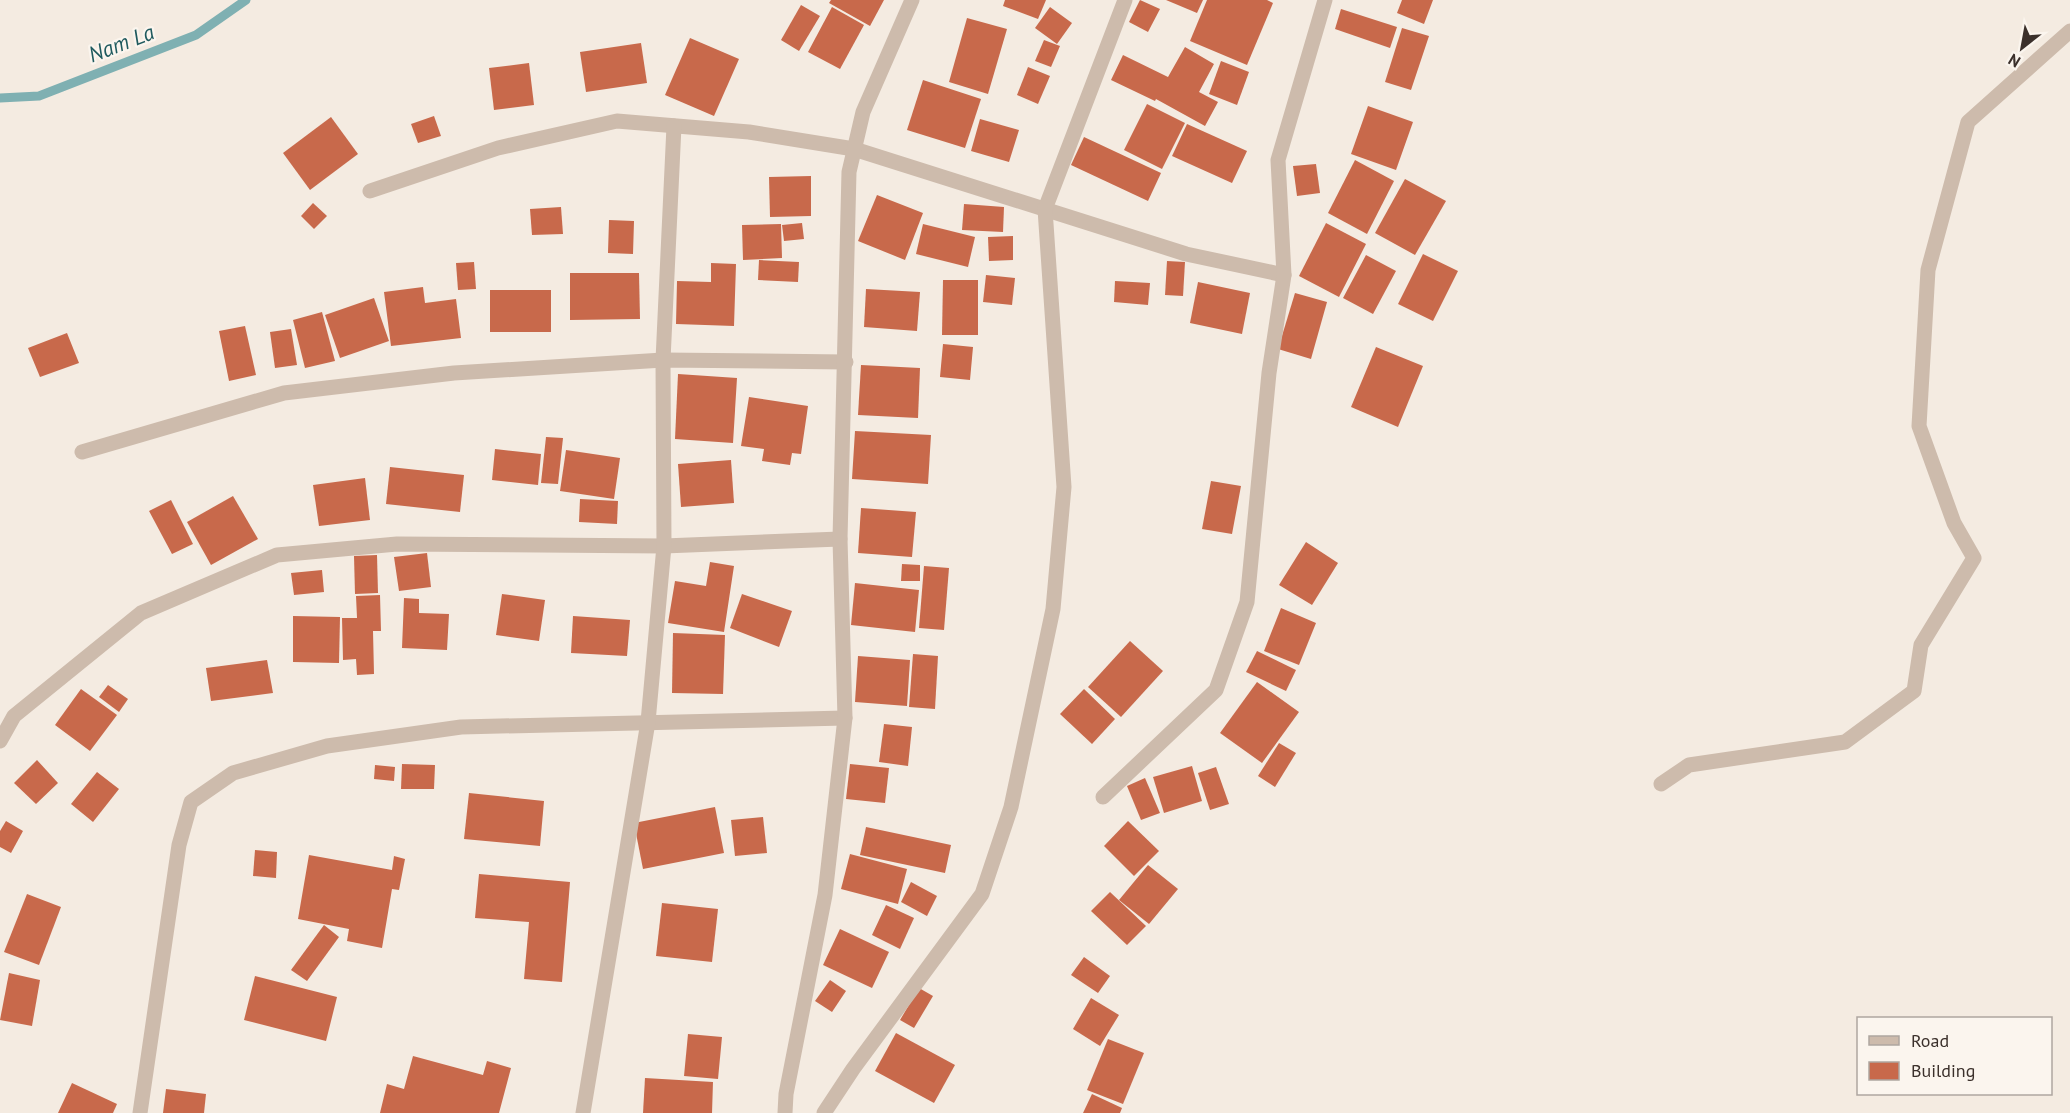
<svg xmlns="http://www.w3.org/2000/svg" width="2070" height="1113" viewBox="0 0 2070 1113" font-family="'PT Sans',sans-serif">
	<style>
		.lines { fill: none; stroke-linecap: round; stroke-linejoin: round }
		.stream { stroke: #7fb0b2; stroke-width: 9 }
		.building { fill: #c8694b }
		.minor { stroke: #cdbbac; stroke-width: 15 }
		.labels { text-anchor: middle; stroke-width: 4.5; stroke-linejoin: round; paint-order: stroke }
		.water-label { font-size: 22px; font-style: italic; fill: #1f5a5e; stroke: #fbf5ee }
	</style>
	<rect width="100%" height="100%" fill="#f4ebe1"/>
	<g class="lines">
		<!-- stream -->
		<polyline class="stream" points="0,98 39,96 196,35 246,0"/>
	</g>
	<!-- building -->
	<g class="building">
		<polygon points="831,0 884,0 870,26 829,3"/>
		<polygon points="1005,0 1046,0 1038,19 1003,6"/>
		<polygon points="1140,0 1160,9 1148,32 1129,22"/>
		<polygon points="1166,0 1203,0 1197,13"/>
		<polygon points="1207,0 1267,0 1273,3 1247,65 1190,41"/>
		<polygon points="1402,0 1433,0 1424,24 1397,13"/>
		<polygon points="801,5 820,16 799,51 781,40"/>
		<polygon points="832,7 864,25 840,69 808,52"/>
		<polygon points="1050,7 1072,23 1057,44 1035,28"/>
		<polygon points="1341,9 1397,27 1390,48 1335,29"/>
		<polygon points="967,18 1007,29 988,94 949,82"/>
		<polygon points="1402,28 1429,36 1411,90 1385,82"/>
		<polygon points="690,38 739,59 714,116 665,95"/>
		<polygon points="1044,40 1060,46 1051,67 1035,61"/>
		<polygon points="641,43 647,83 586,92 580,52"/>
		<polygon points="1185,47 1214,64 1199,92 1218,102 1205,126 1156,99 1155,101 1111,80 1123,55 1168,77"/>
		<polygon points="1221,61 1249,72 1237,105 1209,94"/>
		<polygon points="529,63 534,105 494,110 489,68"/>
		<polygon points="1028,67 1050,76 1038,104 1017,95"/>
		<polygon points="923,80 981,99 965,148 907,130"/>
		<polygon points="1147,104 1185,123 1162,169 1124,150"/>
		<polygon points="1368,106 1413,122 1396,170 1351,154"/>
		<polygon points="434,116 441,136 418,143 411,124"/>
		<polygon points="331,117 358,154 310,190 283,153"/>
		<polygon points="980,119 1019,130 1009,162 971,151"/>
		<polygon points="1187,124 1247,151 1232,183 1172,156"/>
		<polygon points="1084,137 1161,173 1148,201 1071,165"/>
		<polygon points="1355,160 1394,181 1367,234 1328,213"/>
		<polygon points="1316,164 1320,193 1297,196 1293,166"/>
		<polygon points="811,176 811,216 770,217 769,177"/>
		<polygon points="1405,179 1446,201 1415,255 1375,233"/>
		<polygon points="877,195 923,213 905,260 858,241"/>
		<polygon points="313,203 327,216 314,229 301,216"/>
		<polygon points="964,204 1004,207 1003,232 962,230"/>
		<polygon points="561,207 563,234 532,235 530,209"/>
		<polygon points="609,220 634,221 633,254 608,253"/>
		<polygon points="802,223 804,239 784,241 782,225"/>
		<polygon points="1326,223 1366,244 1339,297 1299,276"/>
		<polygon points="781,224 782,258 743,260 742,225"/>
		<polygon points="923,224 975,237 968,267 916,254"/>
		<polygon points="1013,236 1013,260 989,261 988,237"/>
		<polygon points="1423,254 1458,271 1433,321 1398,304"/>
		<polygon points="1366,255 1396,271 1373,314 1343,298"/>
		<polygon points="759,260 799,262 798,282 758,280"/>
		<polygon points="1167,261 1185,262 1183,296 1165,295"/>
		<polygon points="474,262 476,289 458,290 456,263"/>
		<polygon points="711,263 736,264 734,326 676,324 677,281 711,282"/>
		<polygon points="570,273 639,273 640,319 570,320"/>
		<polygon points="986,275 1015,278 1012,305 983,302"/>
		<polygon points="943,280 978,280 978,335 942,335"/>
		<polygon points="1115,281 1150,283 1148,305 1114,302"/>
		<polygon points="1198,282 1250,293 1242,334 1190,323"/>
		<polygon points="423,287 425,303 456,299 461,338 391,346 384,292"/>
		<polygon points="866,289 920,292 917,331 864,327"/>
		<rect x="490" y="290" width="61" height="42"/>
		<polygon points="1295,293 1327,302 1311,359 1278,349"/>
		<polygon points="374,298 389,341 340,358 325,315"/>
		<polygon points="322,312 335,361 305,368 293,320"/>
		<polygon points="245,326 256,375 229,381 219,331"/>
		<polygon points="291,329 297,365 275,368 270,332"/>
		<polygon points="67,333 79,363 40,377 28,348"/>
		<polygon points="943,344 973,347 970,380 940,377"/>
		<polygon points="1376,347 1423,366 1398,427 1351,407"/>
		<polygon points="861,365 920,368 918,418 858,415"/>
		<polygon points="678,374 737,378 733,443 675,439"/>
		<polygon points="749,397 808,406 801,454 792,453 790,465 762,461 764,449 741,446"/>
		<polygon points="855,431 931,435 928,484 852,479"/>
		<polygon points="546,437 563,438 558,484 541,483"/>
		<polygon points="495,449 541,454 538,485 492,480"/>
		<polygon points="566,450 620,458 614,499 560,491"/>
		<polygon points="731,460 734,503 681,507 678,464"/>
		<polygon points="390,467 464,475 460,512 386,504"/>
		<polygon points="365,478 370,520 319,526 313,485"/>
		<polygon points="1211,481 1241,486 1232,534 1202,529"/>
		<polygon points="233,496 258,539 211,565 187,522"/>
		<polygon points="580,499 618,501 617,524 579,522"/>
		<polygon points="171,500 193,544 172,554 149,511"/>
		<polygon points="861,508 916,512 912,557 858,553"/>
		<polygon points="1306,542 1338,563 1312,605 1279,585"/>
		<polygon points="427,553 431,587 399,591 394,557"/>
		<polygon points="377,555 378,593 355,594 354,556"/>
		<polygon points="710,562 734,566 724,632 668,623 675,581 706,586"/>
		<polygon points="902,564 920,565 920,581 901,581"/>
		<polygon points="924,566 949,568 944,630 919,628"/>
		<polygon points="322,570 324,592 294,595 291,573"/>
		<polygon points="855,583 919,590 915,632 851,625"/>
		<polygon points="502,594 545,600 539,641 496,635"/>
		<polygon points="742,594 792,611 779,647 730,628"/>
		<polygon points="380,595 381,631 373,631 374,674 357,675 356,659 343,660 342,618 357,618 356,596"/>
		<polygon points="404,598 419,599 419,613 449,614 447,650 402,648"/>
		<polygon points="1281,608 1316,623 1299,665 1264,651"/>
		<polygon points="293,616 340,617 339,663 293,662"/>
		<polygon points="573,616 630,620 627,656 571,653"/>
		<polygon points="673,633 725,635 723,694 672,693"/>
		<polygon points="1130,641 1163,671 1121,717 1088,687"/>
		<polygon points="1257,651 1296,670 1286,691 1246,672"/>
		<polygon points="913,654 938,656 935,709 909,707"/>
		<polygon points="858,656 910,660 907,706 855,702"/>
		<polygon points="267,660 273,693 211,701 206,668"/>
		<polygon points="1257,682 1299,712 1262,763 1220,733"/>
		<polygon points="108,685 128,699 119,712 99,697"/>
		<polygon points="81,689 117,715 90,751 55,725"/>
		<polygon points="1084,689 1115,719 1092,744 1060,714"/>
		<polygon points="884,724 912,727 908,766 879,762"/>
		<polygon points="1279,743 1296,753 1275,787 1258,776"/>
		<polygon points="37,760 58,783 36,804 14,783"/>
		<polygon points="402,764 435,765 434,789 401,789"/>
		<polygon points="850,764 889,768 885,803 846,799"/>
		<polygon points="375,765 395,767 394,781 374,779"/>
		<polygon points="1192,766 1202,801 1164,813 1153,777"/>
		<polygon points="1216,767 1229,804 1210,810 1198,773"/>
		<polygon points="97,772 119,789 93,822 71,804"/>
		<polygon points="1145,778 1160,813 1141,820 1127,786"/>
		<polygon points="469,793 544,801 540,846 464,839"/>
		<polygon points="715,807 724,853 643,869 634,823"/>
		<polygon points="763,817 767,853 735,856 731,820"/>
		<polygon points="6,821 23,831 11,853 0,847 0,831"/>
		<polygon points="1128,821 1159,851 1134,876 1104,846"/>
		<polygon points="866,827 951,845 945,873 860,855"/>
		<polygon points="255,850 277,852 276,878 253,876"/>
		<polygon points="850,854 907,869 898,904 841,889"/>
		<polygon points="309,855 392,870 394,856 405,859 399,890 392,889 382,948 347,941 349,929 298,919"/>
		<polygon points="1148,865 1178,889 1149,924 1119,900"/>
		<polygon points="479,874 570,882 562,982 524,979 529,922 475,918"/>
		<polygon points="911,882 937,896 927,916 901,902"/>
		<polygon points="1110,892 1146,926 1127,945 1091,911"/>
		<polygon points="27,894 61,907 39,965 4,952"/>
		<polygon points="662,903 718,909 712,962 656,956"/>
		<polygon points="886,905 914,918 900,949 872,935"/>
		<polygon points="324,925 339,937 307,981 291,970"/>
		<polygon points="840,929 889,952 872,988 823,965"/>
		<polygon points="1084,957 1110,976 1098,993 1071,975"/>
		<polygon points="9,973 40,980 32,1026 0,1020"/>
		<polygon points="255,976 337,997 326,1041 244,1020"/>
		<polygon points="830,980 846,991 832,1012 815,1001"/>
		<polygon points="919,988 933,996 914,1028 900,1020"/>
		<polygon points="1091,998 1119,1015 1100,1046 1073,1029"/>
		<polygon points="896,1033 955,1065 934,1103 875,1071"/>
		<polygon points="688,1034 722,1037 718,1079 684,1076"/>
		<polygon points="1108,1039 1144,1053 1123,1104 1087,1090"/>
		<polygon points="413,1056 483,1075 487,1061 511,1068 499,1113 380,1113 387,1084 404,1089"/>
		<polygon points="645,1078 713,1082 712,1113 643,1113"/>
		<polygon points="72,1083 117,1104 113,1113 58,1113"/>
		<polygon points="166,1089 206,1094 204,1113 163,1113"/>
		<polygon points="1092,1094 1122,1108 1120,1113 1083,1113"/>
	</g>
	<g class="lines">
		<!-- minor -->
		<g class="minor">
			<polyline points="370,191 498,148 617,121 749,132 854,149 1186,254 1284,275"/>
			<polyline points="82,452 284,393 454,373 663,360 846,362"/>
			<polyline points="0,741 14,716 141,613 277,555 397,544 664,546 840,539"/>
			<polyline points="1661,784 1689,765 1845,742 1914,691 1921,645 1974,558 1954,523 1919,426 1928,270 1968,122 2070,31"/>
			<polyline points="1103,797 1216,690 1247,602 1269,373 1284,275 1278,160 1325,0"/>
			<polyline points="140,1113 179,845 191,802 233,773 327,746 461,727 845,718"/>
			<polyline points="583,1113 648,722 664,546 663,360 674,126"/>
			<polyline points="785,1113 786,1094 825,895 845,718 840,539 849,172 863,112 912,0"/>
			<polyline points="824,1113 853,1069 982,894 1011,807 1053,609 1064,487 1045,209 1125,0"/>
		</g>
	</g>
	<g class="labels">
		<!-- water labels -->
		<g class="water-label">
			<text transform="translate(121 43) rotate(-21)" y="8">Nam La</text>
		</g>
	</g>
	<!-- legend -->
	<rect x="1857" y="1017" width="195" height="78" fill="#fbf5ee" stroke="#aea6a0" stroke-width="1.5"/>
	<rect x="1869" y="1036" width="30" height="9" fill="#cdbbac" stroke="#aea6a0" stroke-width="1.5"/>
	<text x="1911" y="1047" font-size="18" fill="#3b302b">Road</text>
	<rect x="1869" y="1062" width="30" height="18" fill="#c8694b" stroke="#aea6a0" stroke-width="1.5"/>
	<text x="1911" y="1077" font-size="18" fill="#3b302b">Building</text>
	<!-- north arrow -->
	<g transform="translate(2022 48) rotate(211)" stroke="#fbf5ee" stroke-width="4.5" paint-order="stroke">
	<path d="M0-4.5L10 22L0 15L-10 22Z" fill="#3b302b"/>
	<text y="-9" font-size="16" font-weight="bold" text-anchor="middle" fill="#3b302b">N</text>
	</g>
</svg>
